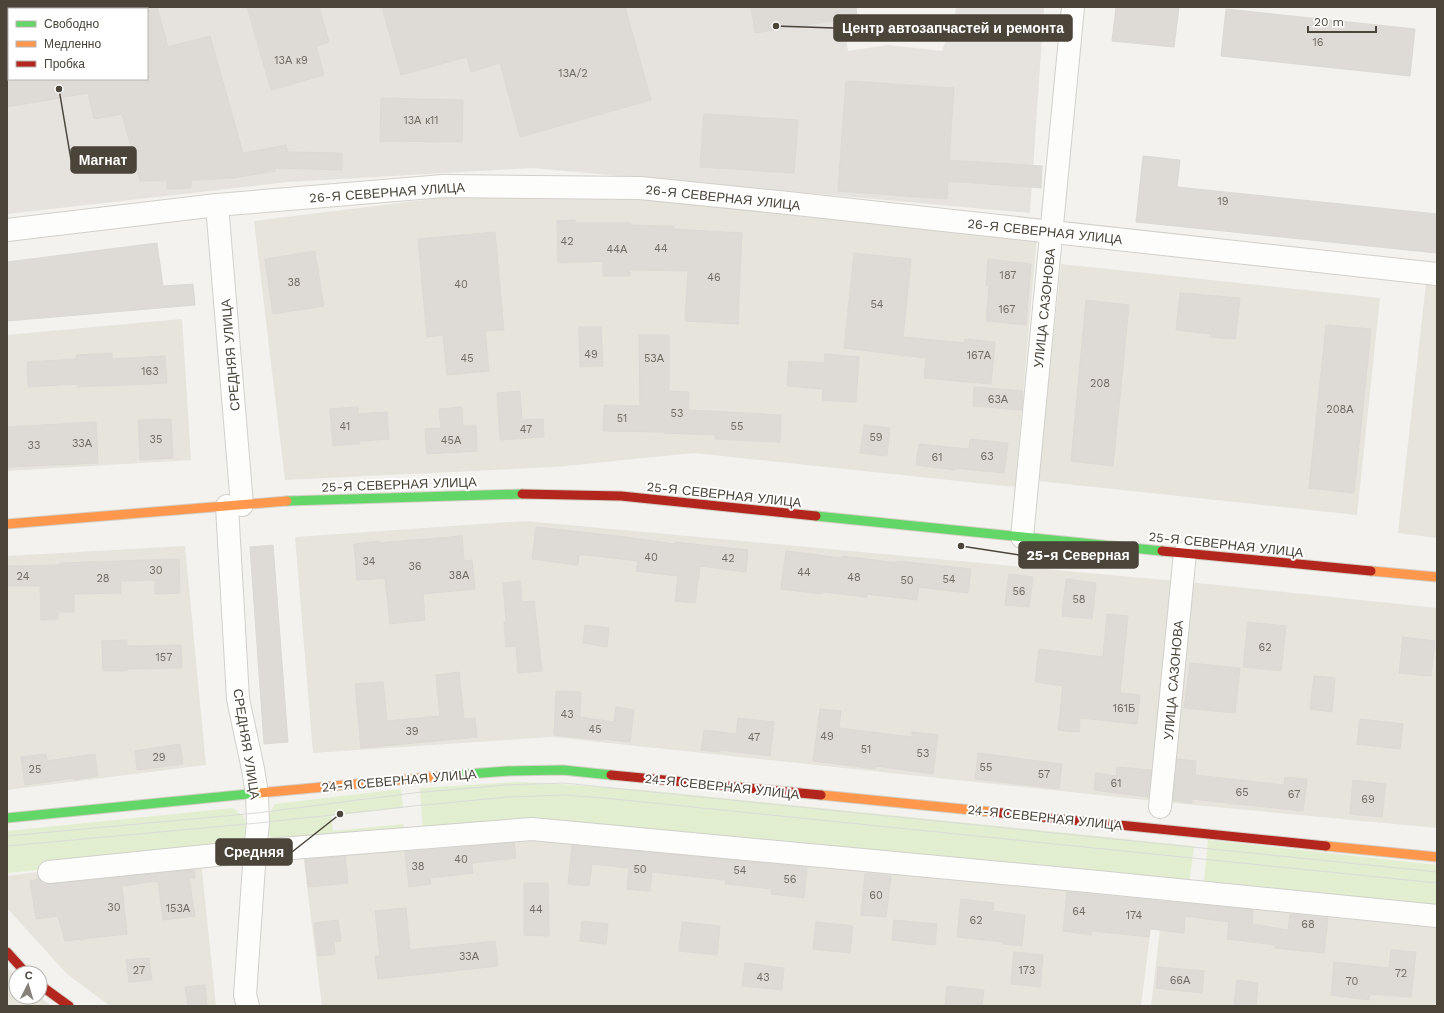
<svg xmlns="http://www.w3.org/2000/svg" width="1444" height="1013" viewBox="0 0 1444 1013" font-family="'Work Sans',sans-serif">
	<style>
		.residential { fill: #e7e4dc }
		.industrial { fill: #e6e2de; fill-rule: evenodd }
		.green { fill: #e1eecf }
		.building { fill: #dedbd6; stroke: #dcd9d4 }
		.lines { fill: none; stroke-linecap: round; stroke-linejoin: round }
		.street-casing { stroke: #d2d0cb; stroke-width: 24 }
		.fast-casing { stroke: #d3cfc5; stroke-width: 11 }
		.slow-casing { stroke: #d3cfc5; stroke-width: 11 }
		.jam-casing { stroke: #d3cfc5; stroke-width: 11 }
		.street { stroke: #fdfdfc; stroke-width: 22 }
		.fast { stroke: #63d668; stroke-width: 9 }
		.slow { stroke: #ff974d; stroke-width: 9 }
		.jam { stroke: #b3261e; stroke-width: 9 }
		.tram { stroke: #dbdbda; stroke-width: 1 }
		.labels { text-anchor: middle; stroke-width: 4; stroke-linejoin: round; paint-order: stroke }
		.number-label { font-size: 11px; fill: #706a61 }
		.street-label { font-size: 13px; fill: #4b4439; stroke: #fff }
		.leader { fill: none; stroke: #4b4439; stroke-width: 1.5 }
		.callout-dot { fill: #4b4439; stroke: #fff; stroke-width: 1.5 }
		.callout { fill: #4b4439; stroke: #4b4439; stroke-width: 1.5 }
		.callout-label { font-size: 14px; text-anchor: middle; font-weight: bold; fill: #fff }
	</style>
	<rect width="100%" height="100%" fill="#f4f2ee"/>
	<!-- residential -->
	<g class="residential">
		<polygon points="642,197 1037,236 1015,487 694,453 556,467 285,480 254,221 440,198"/>
		<polygon points="1061,264 1380,298 1357,515 1038,481"/>
		<polygon points="1426,283 1437,284 1437,538 1398,533"/>
		<polygon points="182,319 191,460 7,471 7,335"/>
		<polygon points="525,521 1176,581 1155,801 552,737 313,753 295,537"/>
		<polygon points="185,546 206,765 7,790 7,556"/>
		<polygon points="1188,582 1437,608 1437,828 1163,802"/>
		<polygon points="528,833 1155,895 1141,1006 322,1006 303,854"/>
		<polygon points="200,851 216,1006 110,1006 67,974 7,908 7,876"/>
		<polygon points="1164,895 1437,924 1437,1006 1151,1006"/>
		<polygon points="7,968 16,977 16,997 40,997 51,1006 7,1006"/>
	</g>
	<!-- industrial -->
	<path class="industrial" d="M7,7H841L848,51L888,45L942,51L957,7H1044L1030,213L532,168L288,182L7,214ZM9,9H147V79H9Z"/>
	<!-- green -->
	<g class="green">
		<polygon points="516,782 547,783 645,790 1194,846 1189,885 423,832 420,788"/>
		<path d="M401,789L403,808L331,816L333,831L403,824L405,834L278,844L269,836C266,824 268,815 275,804Z"/>
		<polygon points="233,808 243,816 250,832 246,842 49,869 7,873 7,831"/>
		<polygon points="1208,840 1437,865 1437,905 1204,881"/>
	</g>
	<!-- building -->
	<g class="building">
		<polygon points="147,7 157,7 168,47 210,36 243,153 286,145 288,152 342,153 342,170 275,168 275,171 234,178 191,180 191,188 167,189 167,180 140,181 122,114 94,119 88,93 7,107 7,79 147,79"/>
		<polygon points="247,7 319,7 329,42 316,46 324,75 271,90"/>
		<polygon points="382,7 625,7 651,100 520,137 500,63 471,72 467,57 401,75"/>
		<polygon points="751,7 856,7 857,17 755,33"/>
		<polygon points="1116,7 1179,7 1174,47 1112,41"/>
		<polygon points="1226,9 1415,29 1410,76 1221,56"/>
		<polygon points="846,81 954,88 949,160 1042,166 1041,188 948,181 947,199 838,191"/>
		<polygon points="381,98 463,100 462,142 380,141"/>
		<polygon points="704,114 798,120 794,173 700,167"/>
		<polygon points="1143,156 1180,160 1177,187 1437,214 1437,253 1136,222"/>
		<polygon points="575,220 575,223 631,223 631,225 674,226 674,229 742,233 738,324 685,321 688,271 630,270 630,276 603,276 603,261 558,263 557,221"/>
		<polygon points="495,232 504,330 485,331 489,371 447,375 443,335 427,337 418,239"/>
		<polygon points="157,243 163,286 193,284 195,305 7,321 7,262"/>
		<polygon points="315,251 324,306 273,314 265,259"/>
		<polygon points="854,253 911,259 903,337 965,343 965,339 995,342 991,384 924,378 926,358 844,348"/>
		<polygon points="988,259 1031,264 1026,325 986,321 989,286 986,286"/>
		<polygon points="1180,293 1240,298 1235,339 1210,337 1211,334 1176,330"/>
		<polygon points="1086,300 1129,305 1113,466 1071,461"/>
		<polygon points="1326,325 1371,329 1354,493 1309,488"/>
		<polygon points="579,327 601,327 603,366 580,367"/>
		<polygon points="639,335 669,335 669,391 689,392 688,410 781,415 780,442 715,439 715,435 664,433 664,432 603,431 604,405 640,406"/>
		<polygon points="112,353 112,359 165,356 167,383 78,387 77,384 28,387 27,362 76,359 76,355"/>
		<polygon points="825,354 859,357 856,402 822,400 823,389 787,386 789,361 824,363"/>
		<polygon points="974,387 1023,391 1022,410 973,406"/>
		<polygon points="520,391 522,420 543,419 544,437 500,440 497,393"/>
		<polygon points="358,407 358,414 387,412 389,439 359,441 360,444 333,446 330,409"/>
		<polygon points="462,407 463,426 476,425 477,451 427,454 425,429 441,428 439,409"/>
		<polygon points="171,419 173,458 140,460 138,420"/>
		<polygon points="96,422 98,463 7,467 7,427"/>
		<polygon points="864,425 890,428 887,456 860,453"/>
		<polygon points="970,439 1008,443 1004,473 955,468 955,470 916,465 919,444 969,449"/>
		<polygon points="536,527 625,537 675,544 675,542 748,550 746,572 700,566 695,603 675,601 678,576 636,571 638,561 579,554 578,565 532,559"/>
		<polygon points="462,536 464,561 472,560 475,589 423,594 425,620 390,624 385,578 357,580 354,544 380,541 380,543"/>
		<polygon points="273,545 288,742 264,744 250,547"/>
		<polygon points="786,551 842,558 842,556 897,563 897,561 971,569 968,593 919,587 917,600 867,594 867,597 823,592 822,594 781,589"/>
		<polygon points="179,559 180,593 155,594 155,580 121,581 121,593 74,594 74,612 58,612 58,619 41,620 40,586 7,586 7,566 60,565 60,563"/>
		<polygon points="1009,574 1033,577 1029,607 1005,605"/>
		<polygon points="1066,579 1096,583 1092,619 1062,616"/>
		<polygon points="520,581 522,602 534,601 542,671 518,673 516,646 506,647 504,622 506,622 503,583"/>
		<polygon points="1107,614 1128,616 1120,693 1140,695 1137,724 1080,718 1079,732 1058,730 1063,686 1035,682 1039,649 1103,657"/>
		<polygon points="1248,622 1286,626 1281,671 1243,667"/>
		<polygon points="585,625 609,628 607,647 583,643"/>
		<polygon points="1403,637 1435,641 1431,676 1399,673"/>
		<polygon points="127,640 127,646 181,645 182,668 127,669 127,671 103,671 102,641"/>
		<polygon points="1190,663 1240,668 1235,713 1184,708"/>
		<polygon points="459,672 464,719 475,718 477,737 361,748 355,684 383,682 387,721 440,716 436,675"/>
		<polygon points="1314,676 1335,678 1332,712 1310,709"/>
		<polygon points="556,691 581,692 580,717 614,722 616,707 634,710 630,742 603,739 603,740 554,735"/>
		<polygon points="820,709 841,711 839,728 912,737 912,732 938,735 933,774 876,766 875,769 813,761"/>
		<polygon points="738,718 774,722 770,756 720,750 720,752 701,750 704,730 736,734"/>
		<polygon points="1360,719 1403,724 1400,749 1357,744"/>
		<polygon points="180,744 183,764 137,770 135,751"/>
		<polygon points="978,753 1062,764 1059,789 975,779"/>
		<polygon points="46,754 47,761 95,754 98,776 74,780 74,778 25,785 21,757"/>
		<polygon points="1177,759 1196,761 1195,775 1284,785 1285,777 1307,779 1303,811 1192,799 1192,803 1173,800"/>
		<polygon points="1117,767 1151,770 1148,797 1094,790 1096,773 1116,776"/>
		<polygon points="1353,780 1386,784 1382,817 1350,814"/>
		<polygon points="514,843 516,858 472,863 473,873 430,878 431,884 409,887 405,852"/>
		<polygon points="572,845 807,867 804,898 771,894 772,889 725,884 726,880 652,872 650,891 627,889 629,868 592,864 589,886 568,884"/>
		<polygon points="345,856 348,883 308,887 305,860"/>
		<polygon points="194,870 195,878 189,878 195,916 163,920 158,881 122,886 127,934 65,941 58,916 36,919 30,881 39,879 44,884 50,884"/>
		<polygon points="865,873 891,876 886,917 861,915"/>
		<polygon points="524,883 548,883 549,936 524,935"/>
		<polygon points="1067,892 1253,910 1252,924 1288,930 1290,914 1328,918 1324,953 1275,948 1275,945 1227,939 1229,922 1185,916 1184,933 1150,929 1149,937 1092,931 1091,935 1063,931"/>
		<polygon points="961,899 994,903 993,911 1025,915 1022,946 1003,944 1003,942 957,937"/>
		<polygon points="406,908 410,950 495,941 498,966 378,979 375,956 380,956 375,911"/>
		<polygon points="338,920 341,941 334,942 335,954 318,956 314,923"/>
		<polygon points="894,920 937,924 935,945 892,940"/>
		<polygon points="582,921 608,924 606,944 580,941"/>
		<polygon points="682,922 720,926 717,955 679,951"/>
		<polygon points="816,922 853,926 850,953 813,949"/>
		<polygon points="1391,950 1416,952 1411,997 1370,994 1369,1000 1331,995 1334,962 1389,968"/>
		<polygon points="1014,952 1043,955 1040,987 1011,984"/>
		<polygon points="149,958 152,980 129,982 126,960"/>
		<polygon points="745,963 784,968 782,990 742,986"/>
		<polygon points="1158,967 1204,971 1202,993 1156,988"/>
		<polygon points="1237,980 1258,983 1256,1006 1234,1006"/>
		<polygon points="205,985 207,1006 188,1006 185,987"/>
		<polygon points="947,986 984,990 982,1006 945,1006"/>
	</g>
	<g class="lines">
		<!-- street casing -->
		<g class="street-casing">
			<g id="street">
				<polyline points="217,205 242,505"/>
				<polyline points="7,230 217,205 443,186 640,188 788,203 1437,274"/>
				<polyline points="227,506 238,699 253,769 257,794 258,823 255,851 245,995 248,1006"/>
				<polyline points="1022,537 1073,7"/>
				<polyline points="1160,807 1185,553"/>
				<polyline points="49,872 255,851 532,829 1098,882 1437,916"/>
			</g>
		</g>
		<!-- fast casing -->
		<g class="fast-casing">
			<g id="fast">
				<polyline points="287,501 522,494"/>
				<polyline points="816,516 1162,551"/>
				<polyline points="441,776 508,771 563,770 611,775"/>
				<polyline points="7,818 259,793"/>
			</g>
		</g>
		<!-- slow casing -->
		<g class="slow-casing">
			<g id="slow">
				<polyline points="7,524 287,501"/>
				<polyline points="1371,571 1437,577"/>
				<polyline points="259,793 441,776"/>
				<polyline points="821,795 992,812"/>
				<polyline points="1326,846 1437,857"/>
			</g>
		</g>
		<!-- jam casing -->
		<g class="jam-casing">
			<g id="jam">
				<polyline points="522,494 621,496 816,516"/>
				<polyline points="1162,551 1371,571"/>
				<polyline points="611,775 821,795"/>
				<polyline points="992,812 1326,846"/>
				<polyline points="7,952 26,973"/>
				<polyline points="40,985 69,1006"/>
			</g>
		</g>
		<!-- street -->
		<use href="#street" class="street"/>
		<!-- fast -->
		<use href="#fast" class="fast"/>
		<!-- slow -->
		<use href="#slow" class="slow"/>
		<!-- jam -->
		<use href="#jam" class="jam"/>
		<!-- tram -->
		<g class="tram">
			<polyline points="7,836 257,813 413,793 506,785 564,783 1437,872"/>
			<polyline points="7,846 258,823 414,806 508,797 565,795 614,799 1437,883"/>
		</g>
	</g>
	<g class="labels">
		<!-- number labels -->
		<g class="number-label">
			<text x="1318" y="46">16</text>
			<text x="291" y="64">13А к9</text>
			<text x="573" y="77">13А/2</text>
			<text x="421" y="124">13А к11</text>
			<text x="1223" y="205">19</text>
			<text x="567" y="245">42</text>
			<text x="661" y="252">44</text>
			<text x="617" y="253">44А</text>
			<text x="1008" y="279">187</text>
			<text x="714" y="281">46</text>
			<text x="294" y="286">38</text>
			<text x="461" y="288">40</text>
			<text x="877" y="308">54</text>
			<text x="1007" y="313">167</text>
			<text x="591" y="358">49</text>
			<text x="979" y="359">167А</text>
			<text x="467" y="362">45</text>
			<text x="654" y="362">53А</text>
			<text x="150" y="375">163</text>
			<text x="1100" y="387">208</text>
			<text x="998" y="403">63А</text>
			<text x="1340" y="413">208А</text>
			<text x="677" y="417">53</text>
			<text x="622" y="422">51</text>
			<text x="345" y="430">41</text>
			<text x="737" y="430">55</text>
			<text x="526" y="433">47</text>
			<text x="876" y="441">59</text>
			<text x="156" y="443">35</text>
			<text x="451" y="444">45А</text>
			<text x="82" y="447">33А</text>
			<text x="34" y="449">33</text>
			<text x="987" y="460">63</text>
			<text x="937" y="461">61</text>
			<text x="651" y="561">40</text>
			<text x="728" y="562">42</text>
			<text x="369" y="565">34</text>
			<text x="415" y="570">36</text>
			<text x="156" y="574">30</text>
			<text x="804" y="576">44</text>
			<text x="459" y="579">38А</text>
			<text x="23" y="580">24</text>
			<text x="854" y="581">48</text>
			<text x="103" y="582">28</text>
			<text x="949" y="583">54</text>
			<text x="907" y="584">50</text>
			<text x="1019" y="595">56</text>
			<text x="1079" y="603">58</text>
			<text x="1265" y="651">62</text>
			<text x="164" y="661">157</text>
			<text x="1124" y="712">161Б</text>
			<text x="567" y="718">43</text>
			<text x="595" y="733">45</text>
			<text x="412" y="735">39</text>
			<text x="827" y="740">49</text>
			<text x="754" y="741">47</text>
			<text x="866" y="753">51</text>
			<text x="923" y="757">53</text>
			<text x="159" y="761">29</text>
			<text x="986" y="771">55</text>
			<text x="35" y="773">25</text>
			<text x="1044" y="778">57</text>
			<text x="1116" y="787">61</text>
			<text x="1242" y="796">65</text>
			<text x="1294" y="798">67</text>
			<text x="1368" y="803">69</text>
			<text x="461" y="863">40</text>
			<text x="418" y="870">38</text>
			<text x="640" y="873">50</text>
			<text x="740" y="874">54</text>
			<text x="790" y="883">56</text>
			<text x="876" y="899">60</text>
			<text x="114" y="911">30</text>
			<text x="178" y="912">153А</text>
			<text x="536" y="913">44</text>
			<text x="1079" y="915">64</text>
			<text x="1134" y="919">174</text>
			<text x="976" y="924">62</text>
			<text x="1308" y="928">68</text>
			<text x="469" y="960">33А</text>
			<text x="139" y="974">27</text>
			<text x="1027" y="974">173</text>
			<text x="1401" y="977">72</text>
			<text x="763" y="981">43</text>
			<text x="1180" y="984">66А</text>
			<text x="1352" y="985">70</text>
		</g>
		<!-- street labels -->
		<g class="street-label">
			<text transform="translate(387 192) rotate(-4)" y="5">26-Я СЕВЕРНАЯ УЛИЦА</text>
			<text transform="translate(723 197) rotate(6)" y="5">26-Я СЕВЕРНАЯ УЛИЦА</text>
			<text transform="translate(1045 231) rotate(6)" y="5">26-Я СЕВЕРНАЯ УЛИЦА</text>
			<text transform="translate(1044 308) rotate(-84)" y="5">УЛИЦА САЗОНОВА</text>
			<text transform="translate(230 355) rotate(-95)" y="5">СРЕДНЯЯ УЛИЦА</text>
			<text transform="translate(399 484) rotate(-2)" y="5">25-Я СЕВЕРНАЯ УЛИЦА</text>
			<text transform="translate(724 494) rotate(6)" y="5">25-Я СЕВЕРНАЯ УЛИЦА</text>
			<text transform="translate(1226 544) rotate(6)" y="5">25-Я СЕВЕРНАЯ УЛИЦА</text>
			<text transform="translate(1173 680) rotate(-85)" y="5">УЛИЦА САЗОНОВА</text>
			<text transform="translate(247 744) rotate(81)" y="5">СРЕДНЯЯ УЛИЦА</text>
			<text transform="translate(399 780) rotate(-5)" y="5">24-Я СЕВЕРНАЯ УЛИЦА</text>
			<text transform="translate(722 786) rotate(6)" y="5">24-Я СЕВЕРНАЯ УЛИЦА</text>
			<text transform="translate(1045 817) rotate(6)" y="5">24-Я СЕВЕРНАЯ УЛИЦА</text>
		</g>
	</g>
	<!-- callouts -->
	<path class="leader" d="M776 26L834 28M59 89L71 160M961 546L1019 555M340 814L292 852"/>
	<g class="callout-dot">
		<circle cx="776" cy="26" r="4"/>
		<circle cx="59" cy="89" r="4"/>
		<circle cx="961" cy="546" r="4"/>
		<circle cx="340" cy="814" r="4"/>
	</g>
	<g class="callout">
		<rect x="834" y="15" width="238" height="26" rx="4"/>
		<rect x="71" y="147" width="65" height="26" rx="4"/>
		<rect x="1019" y="542" width="119" height="26" rx="4"/>
		<rect x="216" y="839" width="76" height="26" rx="4"/>
	</g>
	<g class="callout-label">
		<text x="953" y="33">Центр автозапчастей и ремонта</text>
		<text x="103" y="165">Магнат</text>
		<text x="1078" y="560">25-я Северная</text>
		<text x="254" y="857">Средняя</text>
	</g>
	<!-- border -->
	<rect width="1444" height="1013" fill="none" stroke="#4b4439" stroke-width="16"/>
	<!-- legend -->
	<rect x="8" y="8" width="140" height="72" fill="#ffffff" stroke="#b7b4b0"/>
	<rect x="16" y="21" width="20" height="6" fill="#63d668" stroke="#b7b4b0"/>
	<text x="44" y="28" font-size="12" fill="#4b4439">Свободно</text>
	<rect x="16" y="41" width="20" height="6" fill="#ff974d" stroke="#b7b4b0"/>
	<text x="44" y="48" font-size="12" fill="#4b4439">Медленно</text>
	<rect x="16" y="61" width="20" height="6" fill="#b3261e" stroke="#b7b4b0"/>
	<text x="44" y="68" font-size="12" fill="#4b4439">Пробка</text>
	<!-- north arrow -->
	<g transform="translate(28 985) rotate(5)"><circle r="19" fill="#ffffff" stroke="#b7b4b0"/>
	<path d="M0-3L7 15L0 10L-7 15Z" fill="#868178"/>
	<text y="-6" font-size="11" font-weight="bold" text-anchor="middle" fill="#4b4439">С</text>
	</g>
	<!-- scale -->
	<path d="M1308 26v6h68v-6" fill="none" stroke="#4b4439" stroke-width="2"/>
	<text x="1314" y="26" font-size="12" fill="#4b4439" stroke="#ffffff" stroke-width="3" paint-order="stroke">20 m</text>
</svg>
